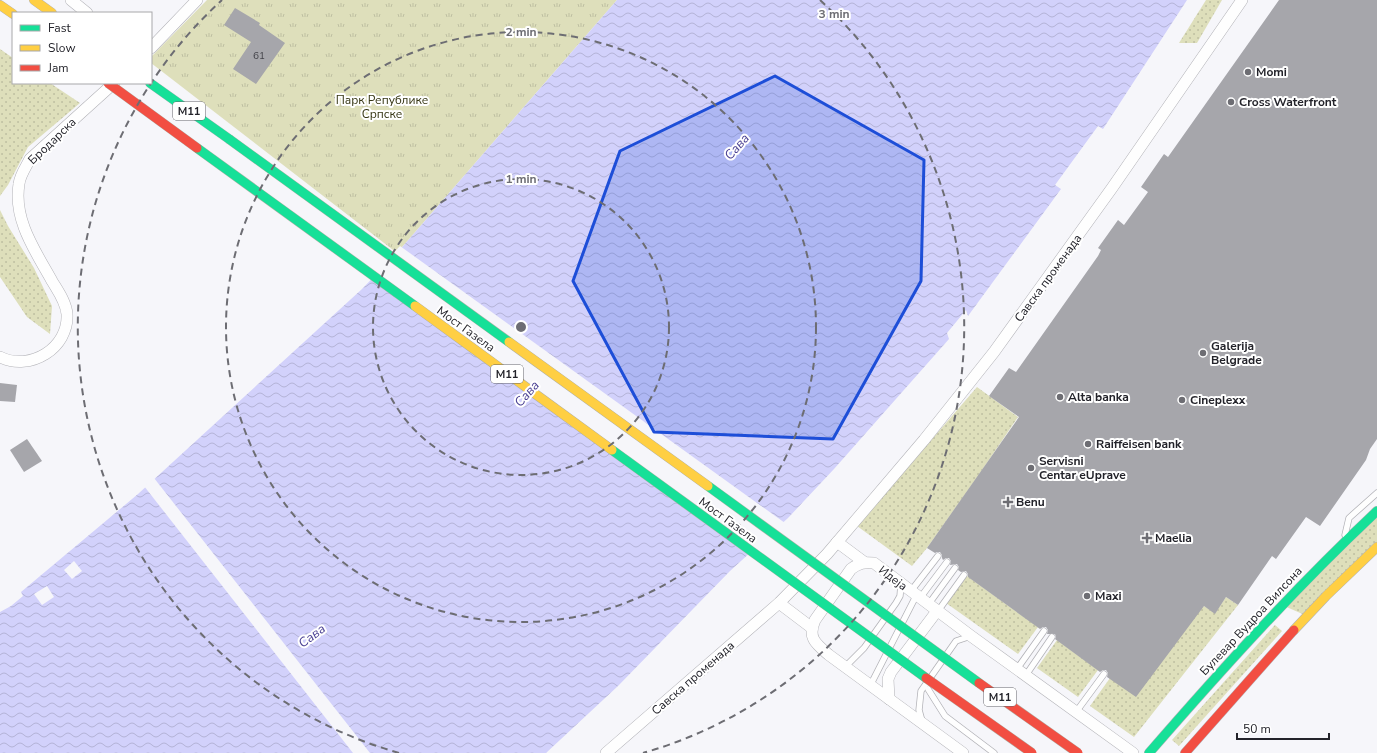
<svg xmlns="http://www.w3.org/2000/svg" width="1377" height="753" viewBox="0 0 1377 753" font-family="'Nunito Sans',sans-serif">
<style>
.grass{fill:url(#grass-dots)}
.park{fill:url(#park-tufts)}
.water{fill:url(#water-waves)}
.pier{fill:#f6f6fa}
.building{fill:#a6a6ab}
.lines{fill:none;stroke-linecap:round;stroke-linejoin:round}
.lane-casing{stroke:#b2b2b7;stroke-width:7}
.street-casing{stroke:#b2b2b7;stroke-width:12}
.fast-casing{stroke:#b2b2b7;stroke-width:10}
.slow-casing{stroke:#b2b2b7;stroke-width:10}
.jam-casing{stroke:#b2b2b7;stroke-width:10}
.lane{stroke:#fefefe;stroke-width:5.5}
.street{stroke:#fefefe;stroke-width:11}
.fast{stroke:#16e098;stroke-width:9}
.slow{stroke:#ffcf43;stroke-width:9}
.jam{stroke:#f24e42;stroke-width:9}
.fast-bridge-casing{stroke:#afafa4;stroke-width:10;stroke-linecap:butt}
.slow-bridge-casing{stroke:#afafa4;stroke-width:10;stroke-linecap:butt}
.jam-bridge-casing{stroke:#afafa4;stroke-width:10;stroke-linecap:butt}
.fast-bridge{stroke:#16e098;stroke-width:9}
.slow-bridge{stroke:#ffcf43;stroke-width:9}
.jam-bridge{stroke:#f24e42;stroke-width:9}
.marked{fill:#1d4ed8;fill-opacity:0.2;stroke:#1d4ed8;stroke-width:3;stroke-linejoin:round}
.ring{fill:none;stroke:#6d6d73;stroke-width:2;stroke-dasharray:7 5}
.poi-dot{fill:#6d6d73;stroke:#fff;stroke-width:1.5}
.labels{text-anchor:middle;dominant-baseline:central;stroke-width:4;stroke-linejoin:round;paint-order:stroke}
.number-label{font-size:10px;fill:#44444a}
.shield{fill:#fff;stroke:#65656a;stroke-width:1}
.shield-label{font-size:11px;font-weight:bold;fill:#23232a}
.poi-label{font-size:12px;font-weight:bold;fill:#23232a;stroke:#fff;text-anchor:start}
.park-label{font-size:12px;fill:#353512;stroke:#fff}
.street-label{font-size:12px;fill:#23232a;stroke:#fff}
.water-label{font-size:13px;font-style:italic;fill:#4a4093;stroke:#fff}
.centre{fill:#6d6d73;stroke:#fff;stroke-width:2}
.ring-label{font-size:12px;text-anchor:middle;font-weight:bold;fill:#6d6d73;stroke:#fff;stroke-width:4;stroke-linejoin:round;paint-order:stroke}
</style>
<defs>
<pattern id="grass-dots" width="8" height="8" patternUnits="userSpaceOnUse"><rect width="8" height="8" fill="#dedfbb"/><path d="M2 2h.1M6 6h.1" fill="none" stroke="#bebfa1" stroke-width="1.8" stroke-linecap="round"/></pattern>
<pattern id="park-tufts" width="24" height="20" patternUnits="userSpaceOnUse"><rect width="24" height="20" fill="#dedfbb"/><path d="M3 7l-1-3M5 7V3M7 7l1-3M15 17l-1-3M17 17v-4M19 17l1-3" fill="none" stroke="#bebfa1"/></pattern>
<pattern id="water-waves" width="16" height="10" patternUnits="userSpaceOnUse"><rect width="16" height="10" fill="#d2d1fb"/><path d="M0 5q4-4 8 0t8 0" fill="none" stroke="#b4b3d7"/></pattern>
</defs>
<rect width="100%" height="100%" fill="#f6f6fa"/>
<g class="grass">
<polygon points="1206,0 1222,0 1197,43 1179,43"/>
<polygon points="0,49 13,58 13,83 50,83 80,103 28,147 8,185 0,196"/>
<polygon points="0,210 8,226 34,268 52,306 50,334 27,317 0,277"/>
<polygon points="977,387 1018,417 978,476 927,548 912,566 857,526"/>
<polygon points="1377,511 1377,547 1307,616 1282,605"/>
<polygon points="967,576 1038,627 1018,654 946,603"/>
<polygon points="1226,597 1238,605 1134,737 1090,706 1110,678 1204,606 1215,613"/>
<polygon points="1275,625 1282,631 1179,746 1172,740"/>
<polygon points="1057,640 1098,670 1078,697 1037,668"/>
</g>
<polygon class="park" points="207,0 617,0 397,253 151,63 151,57"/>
<polygon class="water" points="617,0 1187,0 1103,129 1098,126 1055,185 1061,189 968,316 966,310 947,333 949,339 834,469 788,518 730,571 618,686 546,753 0,753 0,612 11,606 23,596 21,592 138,494 362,289 397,253"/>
<g class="pier">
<polygon points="400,246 785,523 750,555 372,276"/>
<polygon points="154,478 370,753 353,753 144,486"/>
<polygon points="74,561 82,571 72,579 64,570"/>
<polygon points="47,586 54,597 42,605 34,594"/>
</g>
<g class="building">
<polygon points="1279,0 1377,0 1377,439 1370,449 1366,460 1320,526 1306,517 1276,559 1272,556 1238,605 1226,597 1215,614 1204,606 1136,697 1107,677 1108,673 1106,670 1103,670 1100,672 1055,639 1056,637 1055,634 1047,634 1048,630 1046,627 1043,627 1040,629 968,577 968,574 966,571 961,572 958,570 959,567 957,564 950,565 951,561 949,558 946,558 943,560 942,558 942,555 940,552 937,552 935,553 927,548 1019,417 989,396 1009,368 1016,372 1098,256 1101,250 1098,248 1118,220 1124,225 1148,192 1141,187 1164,154 1168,157"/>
<polygon points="235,8 260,23 259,25 285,43 256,84 233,69 251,42 224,25"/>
<polygon points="0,383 17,385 15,402 0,401"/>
<polygon points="27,439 42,461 24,472 10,450"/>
</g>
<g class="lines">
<g class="lane-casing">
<g id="lane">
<polyline points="1345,535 1349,518 1377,493"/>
<polyline points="911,591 938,556"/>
<polyline points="920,598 947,562"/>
<polyline points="928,605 955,568"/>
<polyline points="938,611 964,575"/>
<polyline points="845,667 864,648 896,603 900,596 901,584"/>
<polyline points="1017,669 1044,631"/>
<polyline points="1026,675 1052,637"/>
<polyline points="870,686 916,596"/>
<polyline points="928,689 945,716 994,753"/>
<polyline points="1076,712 1104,674"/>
<polyline points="922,721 919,710 921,691 956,641 971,636"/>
</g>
</g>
<g class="street-casing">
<g id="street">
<polyline points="71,0 87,13"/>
<polyline points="151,48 197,0"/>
<path d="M 0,357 C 30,372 69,348 67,314 C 66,302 58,291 52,281 C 36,252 13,220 19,184 C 20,175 26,167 30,159 L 114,83"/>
<polyline points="837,542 864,562"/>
<polyline points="779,603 812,628"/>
<polyline points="889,699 888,679 891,672 937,611"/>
<polyline points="606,753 779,603 827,554 924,440 994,352 1112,188 1242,0"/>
<path d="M 963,753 L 829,655 C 816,644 807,638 815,620 L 851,569 C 859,563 864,562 874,563 L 971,636 L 1133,753"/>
</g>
</g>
<g class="fast-casing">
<g id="fast">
<polyline points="150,83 229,139"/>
<path d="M 1149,753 C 1222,669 1296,587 1377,511"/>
</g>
</g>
<g class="slow-casing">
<g id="slow">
<polyline points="34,0 52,13"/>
<polyline points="0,5 13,14"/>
<polyline points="1294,630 1326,596 1377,547"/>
</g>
</g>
<g class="jam-casing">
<polyline id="jam" points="1185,753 1294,630"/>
</g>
<use href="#lane" class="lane"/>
<use href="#street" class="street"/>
<use href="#fast" class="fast"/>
<use href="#slow" class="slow"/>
<use href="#jam" class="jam"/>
<g class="fast-bridge-casing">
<g id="fast-bridge">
<polyline points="229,139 509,342"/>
<polyline points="197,148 415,306"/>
<polyline points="612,450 926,678"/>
<polyline points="708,486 979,683"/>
</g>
</g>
<g class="slow-bridge-casing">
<g id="slow-bridge">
<polyline points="415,306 612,450"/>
<polyline points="509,342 708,486"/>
</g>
</g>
<g class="jam-bridge-casing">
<g id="jam-bridge">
<polyline points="108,83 197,148"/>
<polyline points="926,678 1032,753"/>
<polyline points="979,683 1078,753"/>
</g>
</g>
<use href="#fast-bridge" class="fast-bridge"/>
<use href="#slow-bridge" class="slow-bridge"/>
<use href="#jam-bridge" class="jam-bridge"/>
</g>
<path class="marked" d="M 775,76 L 924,160 L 921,281 L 833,439 L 654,432 L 573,281 L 620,151 Z"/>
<g class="ring">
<circle cx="521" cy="327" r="148"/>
<circle cx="521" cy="327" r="295"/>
<path d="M399 753A443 443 0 0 1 222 0M820 0A443 443 0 0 1 643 753"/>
</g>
<g class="poi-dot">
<circle cx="1248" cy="72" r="4"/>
<circle cx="1231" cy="102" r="4"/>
<circle cx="1203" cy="353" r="4"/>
<circle cx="1060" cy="397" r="4"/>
<circle cx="1182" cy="400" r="4"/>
<circle cx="1088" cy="444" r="4"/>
<circle cx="1031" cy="468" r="4"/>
<path d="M1006 496h4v4h4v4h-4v4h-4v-4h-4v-4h4z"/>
<path d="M1145 532h4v4h4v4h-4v4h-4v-4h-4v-4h4z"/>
<circle cx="1087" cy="596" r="4"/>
</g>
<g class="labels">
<g class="number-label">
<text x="259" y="56">61</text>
</g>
<g class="shield">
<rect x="173" y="102" width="32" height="18" rx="3"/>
<rect x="491" y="365" width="32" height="18" rx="3"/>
<rect x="984" y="688" width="32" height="18" rx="3"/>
</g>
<g class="shield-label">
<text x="189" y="111">M11</text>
<text x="507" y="374">M11</text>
<text x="1000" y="697">M11</text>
</g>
<g class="poi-label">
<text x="1256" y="72">Momi</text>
<text x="1239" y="102">Cross Waterfront</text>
<text x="1211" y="346">Galerija<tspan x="1211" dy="14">Belgrade</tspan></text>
<text x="1068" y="397">Alta banka</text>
<text x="1190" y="400">Cineplexx</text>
<text x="1096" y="444">Raiffeisen bank</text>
<text x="1039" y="461">Servisni<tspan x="1039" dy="14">Centar eUprave</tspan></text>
<text x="1016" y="502">Benu</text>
<text x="1155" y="538">Maelia</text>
<text x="1095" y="596">Maxi</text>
</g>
<g class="park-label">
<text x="382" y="100">Парк Републике<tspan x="382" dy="14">Српске</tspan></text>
</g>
<g class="street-label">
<text transform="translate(52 141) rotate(-44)">Бродарска</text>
<text transform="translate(1048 278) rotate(-54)">Савска променада</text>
<text transform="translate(466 329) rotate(36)">Мост Газела</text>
<text transform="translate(728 520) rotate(36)">Мост Газела</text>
<text transform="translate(893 578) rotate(37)">Идеја</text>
<text transform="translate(1251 621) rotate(-47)">Булевар Вудроа Вилсона</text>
<text transform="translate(693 678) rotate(-41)">Савска променада</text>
</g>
<g class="water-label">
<text transform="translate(737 147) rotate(-49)">Сава</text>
<text transform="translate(527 394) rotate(-49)">Сава</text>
<text transform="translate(312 636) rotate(-37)">Сава</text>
</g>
</g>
<circle cx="521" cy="327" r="6" class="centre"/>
<g class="ring-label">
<text x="834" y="18">3 min</text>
<text x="521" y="36">2 min</text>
<text x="521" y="183">1 min</text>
</g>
<rect x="12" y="12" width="140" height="72" fill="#ffffff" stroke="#a7a7aa"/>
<rect x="20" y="25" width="20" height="6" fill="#16e098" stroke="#a7a7aa"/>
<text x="48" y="32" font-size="12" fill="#23232a">Fast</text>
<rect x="20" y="45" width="20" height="6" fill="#ffcf43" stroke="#a7a7aa"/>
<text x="48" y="52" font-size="12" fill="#23232a">Slow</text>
<rect x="20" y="65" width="20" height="6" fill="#f24e42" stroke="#a7a7aa"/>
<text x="48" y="72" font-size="12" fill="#23232a">Jam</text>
<path d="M1237 733v6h92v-6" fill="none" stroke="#23232a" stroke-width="2"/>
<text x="1243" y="733" font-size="12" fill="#23232a" stroke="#ffffff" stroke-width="3" paint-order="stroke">50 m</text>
</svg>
